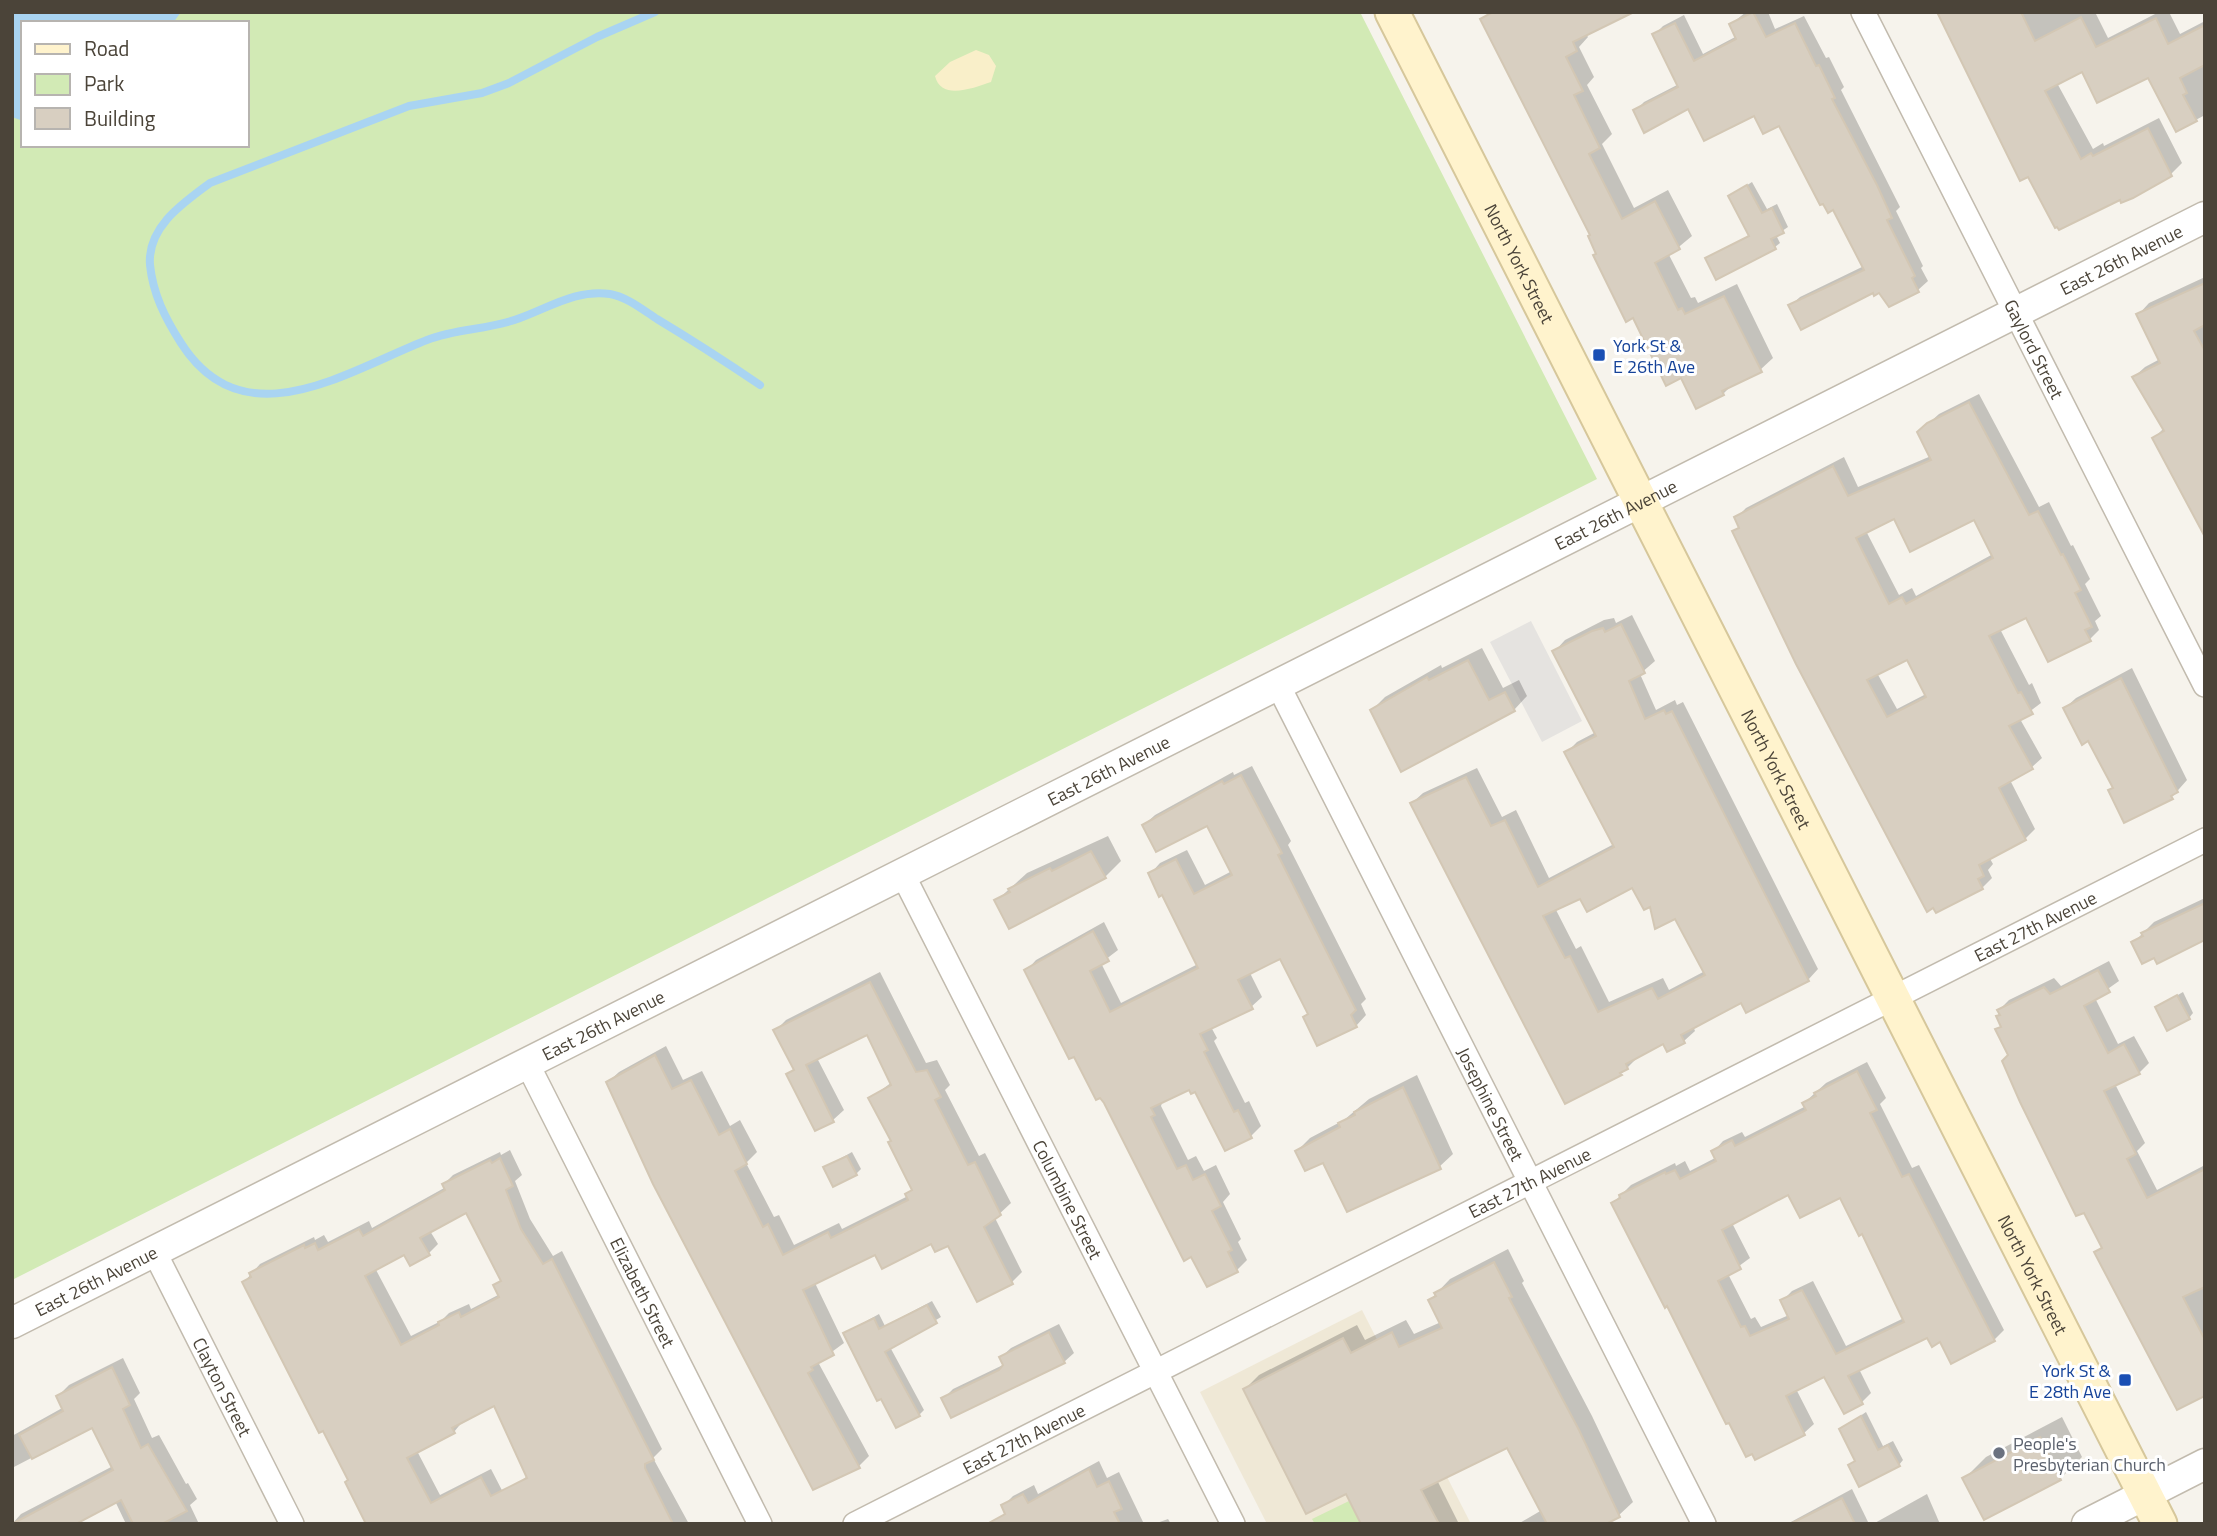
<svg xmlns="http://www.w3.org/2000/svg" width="2217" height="1536" viewBox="0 0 2217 1536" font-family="'Titillium Web',sans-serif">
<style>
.education{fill:#efe8d6}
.green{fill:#d2eab5;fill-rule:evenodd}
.sand{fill:#f9efc9}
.parking{fill:#e5e3e0}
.water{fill:#a9d4f2}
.shadow{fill:#0003;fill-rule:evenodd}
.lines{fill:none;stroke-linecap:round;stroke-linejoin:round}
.stream{stroke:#a9d4f2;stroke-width:8}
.building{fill:#d8cfc1;stroke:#d3c7b4;stroke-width:2;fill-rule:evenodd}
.minor-casing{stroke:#c2bbae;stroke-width:26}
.tertiary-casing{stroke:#c2bbae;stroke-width:33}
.secondary-casing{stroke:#d6c79b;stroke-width:37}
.minor{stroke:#fff;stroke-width:23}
.tertiary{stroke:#fff;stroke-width:30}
.secondary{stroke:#fff3cd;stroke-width:33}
.transit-dot{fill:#1a4fb4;stroke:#fff;stroke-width:2.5}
.worship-dot{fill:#6b7280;stroke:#fff;stroke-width:2.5}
.labels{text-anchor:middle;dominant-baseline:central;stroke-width:6;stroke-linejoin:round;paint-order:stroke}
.street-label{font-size:18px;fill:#4b4439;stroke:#fff}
.transit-label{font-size:18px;fill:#164399;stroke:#fff;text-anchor:start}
.worship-label{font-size:18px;fill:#5b616d;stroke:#fff;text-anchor:start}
</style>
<rect width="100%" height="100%" fill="#f6f3ec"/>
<polygon class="education" points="1362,1310 1471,1524 1267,1524 1200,1392"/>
<g class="green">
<path d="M 12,12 L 1360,12 L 1597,479 L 12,1280 ZM 23,23 L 247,23 L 247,145 L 23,145 Z"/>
<polygon points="1349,1501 1361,1524 1315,1524 1312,1519"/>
</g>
<path class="sand" d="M 976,50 L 989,55 L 996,66 L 991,82 C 973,88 941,101 935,76 L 950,62 Z"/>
<polygon class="parking" points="1531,621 1582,721 1542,742 1490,642"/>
<polygon class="water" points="12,12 181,12 173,23 23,23 23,121 12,117"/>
<g class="shadow">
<polygon points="1489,12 1620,12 1586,34 1588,37 1579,47 1594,77 1587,85 1612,134 1602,144 1634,208 1668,190 1692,236 1669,255 1691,298 1695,297 1698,303 1737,284 1773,358 1760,370 1733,384 1723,394 1681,376 1634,316 1598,253 1592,235 1482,20"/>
<polygon points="1746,12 1768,12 1775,29 1804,16 1826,58 1829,57 1844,87 1841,90 1900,207 1896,211 1923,266 1921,268 1928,281 1918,290 1889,305 1880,291 1790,306 1800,297 1864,266 1834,207 1779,124 1755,114 1689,107 1635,111 1644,102 1679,84 1654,35 1663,26 1684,15 1703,54 1737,36 1731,24"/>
<polygon points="1939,12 2095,12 2108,38 2159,12 2169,12 2180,34 2205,21 2205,115 2177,130 2149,76 2082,70 2057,83 2093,149 2103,143 2104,146 2159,118 2182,163 2171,174 2060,228"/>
<polygon points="1752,182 1767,209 1777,204 1788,227 1776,235 1780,243 1775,247 1717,277 1707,259 1750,235 1730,196"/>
<polygon points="2205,277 2205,535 2154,438 2164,428 2134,377 2145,367 2160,359 2139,314 2149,303"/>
<path d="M 1979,394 L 2039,507 L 2049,502 L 2071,546 L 2073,545 L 2090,579 L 2085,584 L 2101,616 L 2095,621 L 2099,630 L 2090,639 L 2027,615 L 2000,629 L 2029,685 L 2032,683 L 2041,703 L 2020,719 L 2042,758 L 2032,767 L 2010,780 L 2035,829 L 2025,839 L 1989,857 L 1993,864 L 1988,870 L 1992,878 L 1982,888 L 1734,532 L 1740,525 L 1736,518 L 1746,508 L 1844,457 L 1858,487 L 1931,456 L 1919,432 L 1939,414 ZM 1895,517 L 1974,517 L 1993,554 L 1916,596 L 1912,588 L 1899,595 L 1866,531 ZM 1908,658 L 1926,694 L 1897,709 L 1877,673 Z"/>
<path d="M 1632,615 L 1655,661 L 1640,674 L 1656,710 L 1675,700 L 1677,705 L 1683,702 L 1818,969 L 1808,980 L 1742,1000 L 1693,1026 L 1695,1031 L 1684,1041 L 1668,1050 L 1663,1041 L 1638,1057 L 1621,1074 L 1412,803 L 1423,793 L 1477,768 L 1502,817 L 1516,810 L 1549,878 L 1614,844 L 1566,753 L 1577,742 L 1596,732 L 1555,651 L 1565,640 L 1604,620 L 1614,618 L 1616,623 ZM 1633,885 L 1652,904 L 1675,917 L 1705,971 L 1669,990 L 1663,978 L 1609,1002 L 1581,946 L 1576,949 L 1556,910 L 1581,896 Z"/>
<polygon points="1482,648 1503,688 1519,680 1527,696 1514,710 1372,710 1385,697 1441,665 1442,668"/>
<polygon points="2132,668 2187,780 2172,797 2110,791 2114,786 2089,739 2065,708 2076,698"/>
<polygon points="1252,766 1291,841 1288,845 1366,999 1361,1004 1366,1015 1356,1026 1309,1013 1281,957 1250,973 1262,997 1251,1007 1211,1027 1217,1038 1214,1041 1245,1103 1249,1101 1261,1126 1251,1136 1190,1088 1163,1100 1161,1106 1188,1160 1196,1156 1204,1171 1216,1165 1230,1194 1223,1202 1241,1239 1238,1242 1247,1260 1237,1270 1106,1102 1026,971 1036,960 1104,922 1118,950 1101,963 1121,1003 1198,964 1163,893 1150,874 1160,863 1187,850 1205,885 1232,871 1208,824 1144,825 1155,815 1233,772 1234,775"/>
<polygon points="1108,836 1121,861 1105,877 996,901 1027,873"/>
<polygon points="2205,898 2205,938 2154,956 2133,943 2154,922"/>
<polygon points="2109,961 2119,981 2095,998 2118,1044 2134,1036 2149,1063 2139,1073 2115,1084 2145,1143 2137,1151 2157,1190 2205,1165 2205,1394 2096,1252 2103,1246 1997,1030 2002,1025 1998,1017 1999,1010 2009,1000 2054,978 2061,986"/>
<polygon points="880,972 926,1063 937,1060 950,1085 945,1090 979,1156 985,1153 1011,1203 995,1218 1022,1272 1012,1282 949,1243 931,1241 875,1252 815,1283 844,1343 818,1362 869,1456 859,1466 608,1082 619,1072 666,1046 683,1080 702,1071 730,1126 740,1120 757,1152 746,1163 774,1217 779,1215 794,1245 839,1223 842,1229 908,1196 913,1188 893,1140 871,1098 892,1082 868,1032 817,1058 844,1110 833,1120 816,1129 788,1074 795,1068 775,1031 786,1020"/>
<polygon points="2183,992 2193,1013 2189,1018 2157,1007"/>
<path d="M 1867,1062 L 1886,1098 L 1880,1104 L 1912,1168 L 1919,1165 L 2004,1330 L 1994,1340 L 1941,1340 L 1928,1336 L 1859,1369 L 1871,1393 L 1861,1403 L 1825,1375 L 1796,1389 L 1814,1424 L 1804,1433 L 1668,1304 L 1613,1203 L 1631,1185 L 1675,1163 L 1676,1166 L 1685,1161 L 1690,1171 L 1717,1157 L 1714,1151 L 1723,1141 L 1742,1132 L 1745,1137 L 1806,1106 L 1804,1103 L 1826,1083 ZM 1789,1193 L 1841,1195 L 1863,1232 L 1904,1318 L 1846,1346 L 1813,1281 L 1792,1291 L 1782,1301 L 1789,1315 L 1761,1327 L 1755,1317 L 1751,1319 L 1728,1274 L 1750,1258 L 1732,1223 Z"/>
<polygon points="1417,1075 1453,1154 1439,1167 1323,1160 1297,1151 1310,1138 1344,1120 1369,1099"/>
<path d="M 510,1150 L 522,1175 L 515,1181 L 530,1219 L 553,1256 L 562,1251 L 662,1449 L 653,1458 L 689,1524 L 622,1524 L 519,1484 L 528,1475 L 495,1404 L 463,1421 L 454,1432 L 417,1451 L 440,1495 L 491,1469 L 508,1502 L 473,1524 L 350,1479 L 244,1282 L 260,1264 L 314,1237 L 315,1240 L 324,1235 L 328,1242 L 369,1221 L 372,1228 L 446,1187 L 444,1184 L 453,1175 L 500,1152 L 501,1155 ZM 467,1211 L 502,1279 L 495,1285 L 500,1294 L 471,1309 L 469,1304 L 449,1313 L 441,1321 L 411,1336 L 375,1268 L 405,1253 L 429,1253 L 438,1244 L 430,1231 Z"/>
<polygon points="852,1152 861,1169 856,1174 825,1167"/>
<polygon points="1508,1249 1524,1281 1522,1283 1592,1416 1633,1502 1618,1516 1602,1524 1518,1524 1542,1510 1508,1445 1437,1480 1459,1524 1363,1524 1346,1492 1245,1389 1259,1375 1357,1325 1365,1340 1406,1320 1414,1334 1441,1322 1430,1300 1450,1279"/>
<polygon points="932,1301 941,1317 890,1347 924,1410 919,1415 845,1333 879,1314 885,1326"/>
<polygon points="1059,1324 1074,1353 1064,1362 952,1416 944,1398 953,1389 1005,1364 1001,1357 1011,1348"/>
<polygon points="123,1358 140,1393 134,1399 152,1438 159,1435 186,1484 188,1483 197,1499 190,1505 199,1524 126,1524 115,1501 72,1524 12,1524 21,1514 113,1466 93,1426 12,1468 12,1436 64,1407 58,1396 69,1385"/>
<polygon points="1866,1412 1883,1446 1893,1441 1903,1460 1899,1465 1850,1465 1856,1460 1841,1429"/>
<polygon points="2062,1417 2082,1457 2060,1479 1984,1517 1965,1478 1986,1457"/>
<polygon points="1099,1461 1107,1478 1119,1472 1144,1524 1060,1524 1003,1506 1013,1496 1034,1485 1038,1494"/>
<polygon points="1852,1489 1869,1524 1788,1524 1789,1523"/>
<polygon points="1927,1494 1940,1524 1873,1524"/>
<polygon points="1168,1519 1171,1524 1154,1524"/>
</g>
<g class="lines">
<path class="stream" d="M 655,12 L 597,37 L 509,83 L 482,93 L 409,106 L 210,183 C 183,203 147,227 150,265 C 153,294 165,318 181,343 C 244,442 347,371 427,340 C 457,328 489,330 520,318 C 550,307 577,289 610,294 C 627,297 643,310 657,319 C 692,340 726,362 760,385"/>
</g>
<g class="building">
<polygon points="1493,12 1634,12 1573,42 1577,51 1566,57 1583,91 1574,95 1600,148 1589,154 1622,219 1655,201 1680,249 1655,263 1678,310 1682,308 1685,314 1724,296 1762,372 1722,391 1724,395 1696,409 1681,378 1666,386 1633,318 1626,322 1593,255 1596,254 1588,236 1590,235 1480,19"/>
<polygon points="1753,12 1766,37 1795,23 1816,66 1819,65 1835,98 1832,99 1877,185 1892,218 1887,220 1915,276 1912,278 1919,292 1889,307 1879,293 1874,296 1873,293 1801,330 1788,305 1864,270 1833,210 1828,213 1823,204 1820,205 1779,126 1763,134 1754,116 1704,141 1688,109 1644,133 1633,110 1678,87 1652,34 1675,23 1694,61 1736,39 1729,24"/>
<polygon points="1937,12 2021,12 2035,41 2081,17 2096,47 2156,18 2168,44 2205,25 2205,65 2180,78 2187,93 2183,95 2197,121 2176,132 2148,78 2097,103 2082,72 2045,91 2081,159 2091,153 2093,156 2148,128 2172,176 2133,198 2121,203 2120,200 2059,230 2057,227 2055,228 2028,177 2020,181"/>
<polygon points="1747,185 1762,213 1772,208 1784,233 1771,239 1776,249 1716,280 1705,258 1749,236 1728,196"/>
<polygon points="2205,283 2205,325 2194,331 2205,351 2205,537 2152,438 2164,431 2132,377 2160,363 2136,314"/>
<path d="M 1969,402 L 2029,515 L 2038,511 L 2061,555 L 2063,554 L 2081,590 L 2075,593 L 2092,627 L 2085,630 L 2091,641 L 2048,662 L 2026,618 L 1989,636 L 2018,693 L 2021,692 L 2033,714 L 2009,726 L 2033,769 L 1999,788 L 2026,840 L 1979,865 L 1984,876 L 1978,879 L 1983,889 L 1936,913 L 1933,908 L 1927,912 L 1796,664 L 1732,531 L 1739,528 L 1734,517 L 1833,466 L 1848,496 L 1931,460 L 1917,432 L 1927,423 ZM 1894,519 L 1910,552 L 1974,520 L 1993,558 L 1906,604 L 1902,597 L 1889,604 L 1856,538 ZM 1907,660 L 1926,697 L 1887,717 L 1867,680 Z"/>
<path d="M 1621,624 L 1645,673 L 1629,681 L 1645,719 L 1664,710 L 1666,714 L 1672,711 L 1809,981 L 1746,1013 L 1741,1003 L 1681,1035 L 1685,1043 L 1667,1052 L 1663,1044 L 1626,1064 L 1628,1069 L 1620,1073 L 1622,1075 L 1565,1104 L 1410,803 L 1466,777 L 1491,826 L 1505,820 L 1538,887 L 1614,847 L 1564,752 L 1596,736 L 1552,651 L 1592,631 L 1603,628 L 1605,632 ZM 1632,888 L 1644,910 L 1650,907 L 1655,929 L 1675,919 L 1705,975 L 1658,999 L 1652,988 L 1598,1012 L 1570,956 L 1565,958 L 1543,916 L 1580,899 L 1587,912 Z"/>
<polygon points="1468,660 1489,700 1505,692 1515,711 1401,772 1370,710 1427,677 1429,680"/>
<polygon points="2121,678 2178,792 2171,796 2173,799 2124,823 2108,790 2113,788 2088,741 2082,745 2063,708"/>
<polygon points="1241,775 1282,853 1278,855 1356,1010 1351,1015 1357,1027 1317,1046 1303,1017 1308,1014 1280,959 1238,980 1253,1009 1200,1034 1208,1050 1204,1052 1234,1112 1238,1110 1252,1138 1225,1151 1195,1092 1191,1094 1189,1090 1151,1108 1155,1115 1151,1117 1177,1169 1186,1165 1193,1180 1205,1174 1221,1206 1212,1211 1232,1250 1228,1252 1238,1272 1207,1287 1191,1257 1184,1261 1104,1103 1100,1098 1096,1100 1074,1057 1069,1059 1024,970 1093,931 1109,961 1090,971 1110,1012 1198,968 1162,895 1159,897 1148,873 1176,859 1194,894 1232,875 1207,826 1156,852 1142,825 1222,781 1224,784"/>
<polygon points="1091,851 1106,878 1009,929 994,900 1010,892 1008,889 1050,868 1052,871"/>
<polygon points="2205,903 2205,940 2157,964 2154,958 2142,964 2131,942 2143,936 2141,933"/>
<polygon points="2098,970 2110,992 2084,1006 2108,1053 2124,1044 2140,1074 2104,1091 2136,1154 2127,1159 2147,1198 2205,1169 2205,1287 2183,1297 2205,1340 2205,1396 2177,1410 2094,1252 2102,1248 2084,1213 2076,1216 2020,1102 2002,1061 2008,1055 1995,1029 2001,1027 1996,1016 2000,1015 1997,1010 2044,987 2050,994"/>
<polygon points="870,982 916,1072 927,1070 941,1097 935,1100 968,1165 975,1162 1001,1215 984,1227 1013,1284 977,1302 948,1246 935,1252 931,1244 882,1269 875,1255 803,1290 834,1355 811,1367 813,1370 808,1373 860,1468 813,1490 653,1184 606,1082 655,1055 672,1089 691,1080 719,1135 730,1129 747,1164 735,1171 763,1227 768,1224 783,1255 828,1232 831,1238 908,1200 905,1194 912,1190 888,1142 891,1141 868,1098 891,1085 867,1035 806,1065 834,1122 815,1131 786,1074 794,1070 773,1030"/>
<polygon points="2177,995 2190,1019 2167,1031 2155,1007"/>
<path d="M 1857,1071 L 1877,1110 L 1870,1113 L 1902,1177 L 1909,1174 L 1995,1341 L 1951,1364 L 1940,1342 L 1932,1347 L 1927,1338 L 1848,1376 L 1863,1404 L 1844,1414 L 1824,1377 L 1786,1396 L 1805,1435 L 1755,1460 L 1752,1454 L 1746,1457 L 1729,1423 L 1726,1424 L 1667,1306 L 1665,1308 L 1611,1203 L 1620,1198 L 1619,1195 L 1665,1172 L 1666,1174 L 1675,1170 L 1680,1179 L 1716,1161 L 1711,1151 L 1732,1140 L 1735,1146 L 1806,1110 L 1802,1103 L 1816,1096 L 1814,1093 ZM 1788,1195 L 1800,1218 L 1840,1198 L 1859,1236 L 1862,1234 L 1904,1322 L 1836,1354 L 1802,1290 L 1780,1300 L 1789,1319 L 1750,1336 L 1745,1326 L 1741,1327 L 1718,1281 L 1741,1269 L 1722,1230 Z"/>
<polygon points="1403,1087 1441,1169 1347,1212 1323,1163 1305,1171 1295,1151 1340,1127 1338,1123 1355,1115 1354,1112"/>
<polygon points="847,1156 857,1175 833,1187 823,1167"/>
<path d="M 500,1158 L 513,1186 L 506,1190 L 521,1229 L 543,1264 L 552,1259 L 654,1460 L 645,1464 L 645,1468 L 673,1524 L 366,1524 L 345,1482 L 348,1480 L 323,1431 L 319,1433 L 242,1282 L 251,1277 L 249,1273 L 304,1245 L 305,1248 L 315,1243 L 318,1250 L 359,1229 L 363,1236 L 445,1190 L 442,1184 L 490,1160 L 492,1163 ZM 466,1213 L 501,1281 L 493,1285 L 499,1297 L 461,1317 L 459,1312 L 438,1322 L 439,1325 L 401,1345 L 365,1276 L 404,1255 L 410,1266 L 430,1255 L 420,1238 ZM 494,1406 L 527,1478 L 491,1496 L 481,1477 L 431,1503 L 407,1458 L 455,1433 L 452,1428 Z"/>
<polygon points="1494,1262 1512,1297 1509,1298 1579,1430 1620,1517 1606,1524 1547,1524 1507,1448 1421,1490 1439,1524 1361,1524 1346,1494 1306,1514 1243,1389 1343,1338 1351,1353 1392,1332 1399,1347 1442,1328 1428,1300 1436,1296 1434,1293"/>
<polygon points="927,1305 937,1323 885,1352 920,1416 896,1428 881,1399 877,1401 843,1333 874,1318 879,1329"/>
<polygon points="1049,1332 1065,1363 951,1418 941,1398 999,1370 1003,1365 999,1357"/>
<polygon points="112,1367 130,1405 123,1409 141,1448 148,1444 187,1511 162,1524 133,1524 121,1500 76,1524 12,1524 113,1470 92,1428 32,1459 19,1435 63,1411 56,1396"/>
<polygon points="1861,1416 1878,1450 1888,1445 1900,1466 1859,1487 1848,1465 1855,1461 1839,1429"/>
<polygon points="2040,1437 2061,1480 1984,1520 1962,1478"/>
<polygon points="1089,1469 1097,1487 1109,1481 1122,1509 1114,1512 1120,1524 987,1524 1005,1514 1001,1505 1023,1494 1028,1503"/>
<polygon points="1842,1498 1855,1524 1790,1524"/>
</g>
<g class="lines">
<g class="minor-casing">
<g id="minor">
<path id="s1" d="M 1863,12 L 2205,685"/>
<path id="s2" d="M 1277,683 L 1704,1524"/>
<path id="s3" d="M 902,873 L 1233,1524"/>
<path id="s4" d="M 527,1063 L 760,1524"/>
<path id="s5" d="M 154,1251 L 292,1524"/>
<path id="s6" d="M 855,1524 L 2205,840"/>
</g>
</g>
<g class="tertiary-casing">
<g id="tertiary">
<path id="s7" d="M 12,1323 L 2205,217"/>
<polyline points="2087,1524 2205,1464"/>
</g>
</g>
<g class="secondary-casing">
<g id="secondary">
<path id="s8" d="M 1392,12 L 2160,1524"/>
</g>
</g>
<use href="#minor" class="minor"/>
<use href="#tertiary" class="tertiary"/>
<use href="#secondary" class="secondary"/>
</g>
<g class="transit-dot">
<rect x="1592" y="348" width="14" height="14" rx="3.5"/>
<rect x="2118" y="1373" width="14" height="14" rx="3.5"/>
</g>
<circle class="worship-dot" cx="1999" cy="1453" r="7"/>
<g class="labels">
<g class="street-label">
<text stroke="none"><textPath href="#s7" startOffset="2362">East 26th Avenue</textPath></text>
<text stroke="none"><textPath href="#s8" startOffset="282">North York Street</textPath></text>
<text stroke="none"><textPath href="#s1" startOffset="378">Gaylord Street</textPath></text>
<text stroke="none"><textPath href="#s7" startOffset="1796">East 26th Avenue</textPath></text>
<text stroke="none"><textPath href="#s8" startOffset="849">North York Street</textPath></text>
<text stroke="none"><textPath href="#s7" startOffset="1228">East 26th Avenue</textPath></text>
<text stroke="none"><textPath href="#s6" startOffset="1323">East 27th Avenue</textPath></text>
<text stroke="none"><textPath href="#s7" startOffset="662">East 26th Avenue</textPath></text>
<text stroke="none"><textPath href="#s2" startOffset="472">Josephine Street</textPath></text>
<text stroke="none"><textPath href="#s6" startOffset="756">East 27th Avenue</textPath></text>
<text stroke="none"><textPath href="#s3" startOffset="366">Columbine Street</textPath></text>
<text stroke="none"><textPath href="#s8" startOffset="1416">North York Street</textPath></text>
<text stroke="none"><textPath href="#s7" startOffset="94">East 26th Avenue</textPath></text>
<text stroke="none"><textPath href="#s4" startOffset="257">Elizabeth Street</textPath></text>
<text stroke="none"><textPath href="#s5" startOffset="152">Clayton Street</textPath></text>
<text stroke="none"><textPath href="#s6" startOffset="189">East 27th Avenue</textPath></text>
</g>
<g class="transit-label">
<text x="1613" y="345">York St &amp;<tspan x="1613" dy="21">E 26th Ave</tspan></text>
<text x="2111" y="1370" text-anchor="end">York St &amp;<tspan x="2111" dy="21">E 28th Ave</tspan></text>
</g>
<g class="worship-label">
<text x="2013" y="1443">People's<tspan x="2013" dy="21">Presbyterian Church</tspan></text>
</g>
</g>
<rect width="2217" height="1536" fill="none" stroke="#4b4439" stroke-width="28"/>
<rect x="21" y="21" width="228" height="126" fill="#ffffff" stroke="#b7b4b0" stroke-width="2"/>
<rect x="35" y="44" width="35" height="10" fill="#fff3cd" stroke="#b7b4b0" stroke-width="2"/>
<text x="84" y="56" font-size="21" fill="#4b4439">Road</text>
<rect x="35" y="74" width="35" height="21" fill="#d2eab5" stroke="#b7b4b0" stroke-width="2"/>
<text x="84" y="91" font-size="21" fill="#4b4439">Park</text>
<rect x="35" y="108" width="35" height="21" fill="#d8cfc1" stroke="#b7b4b0" stroke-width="2"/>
<text x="84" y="126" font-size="21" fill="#4b4439">Building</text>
</svg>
